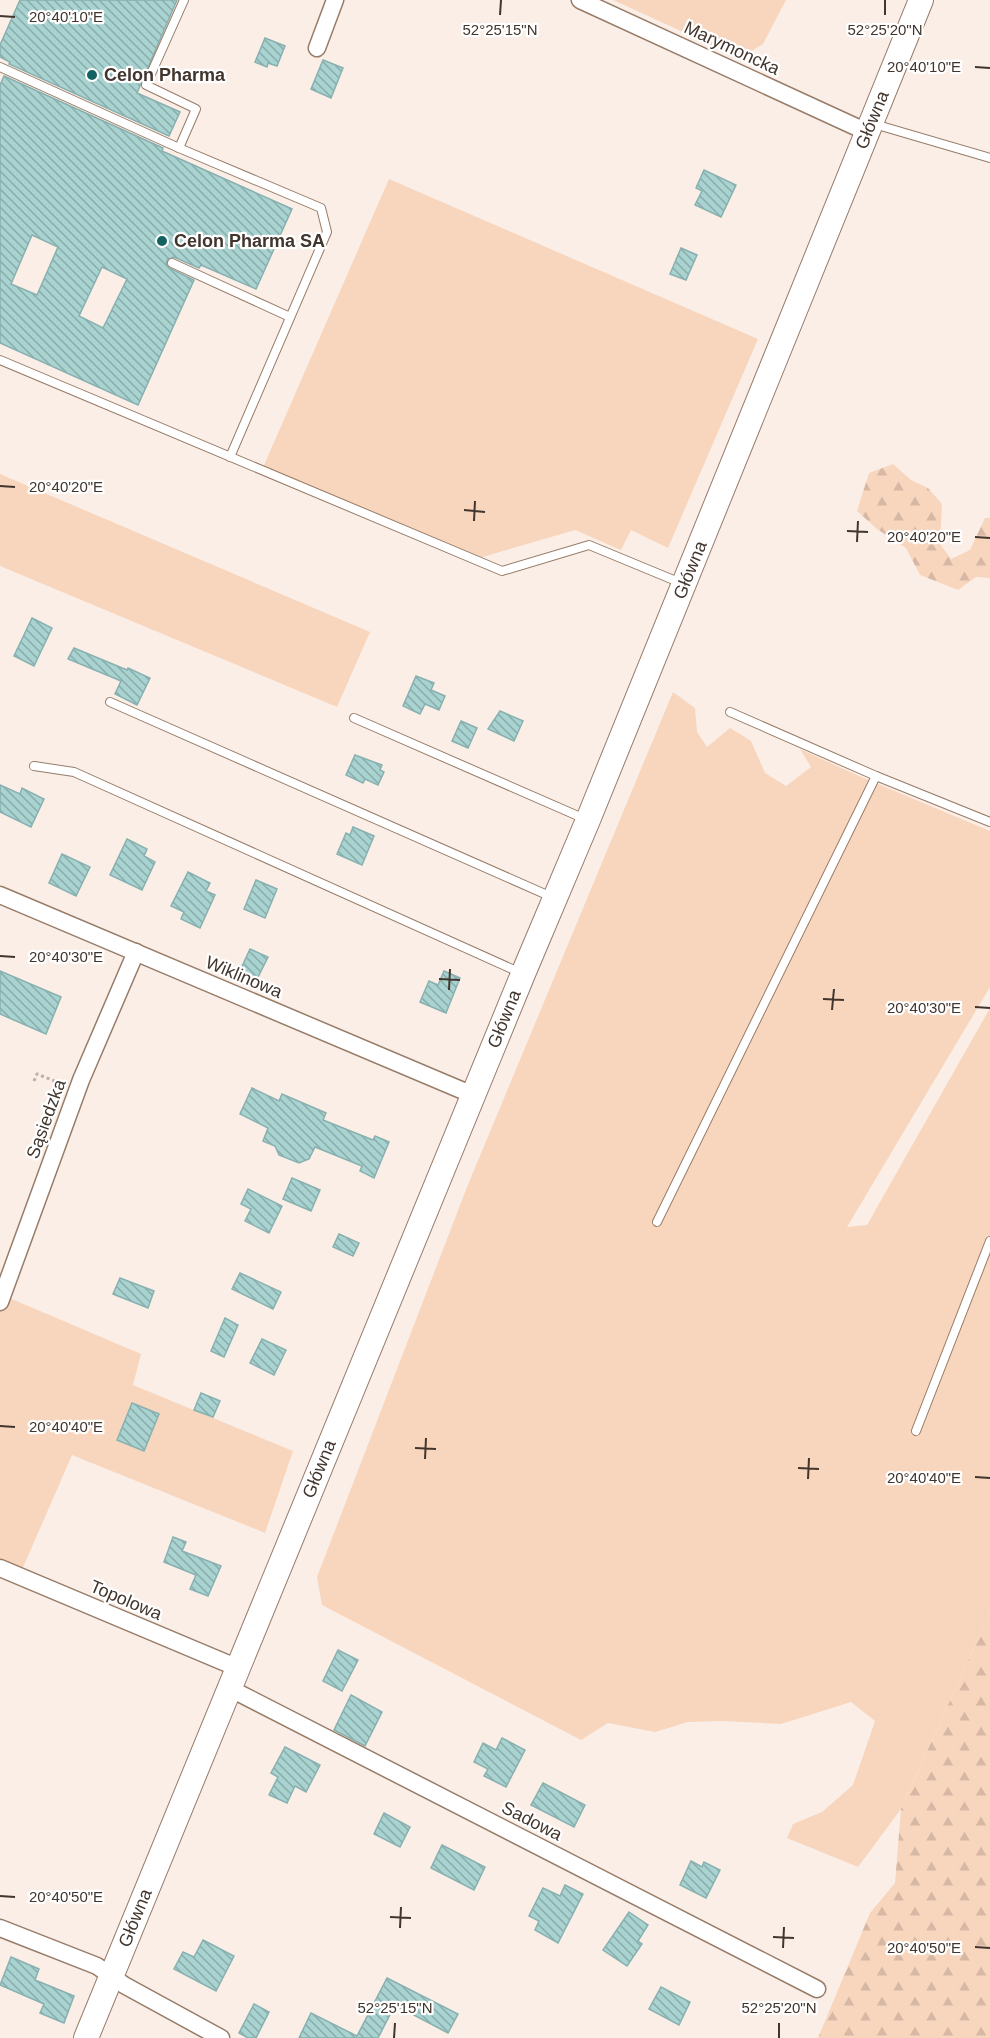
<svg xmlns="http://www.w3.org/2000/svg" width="990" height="2038" viewBox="0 0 990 2038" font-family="Arial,sans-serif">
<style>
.grass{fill:#f8d6be}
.forest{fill:url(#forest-firs)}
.building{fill:url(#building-back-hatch);stroke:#87b1b0;stroke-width:1.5;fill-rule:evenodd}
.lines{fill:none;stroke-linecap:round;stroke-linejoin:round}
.service-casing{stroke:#977c68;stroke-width:10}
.minor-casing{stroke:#977c68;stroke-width:19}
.secondary-casing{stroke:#977c68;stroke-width:26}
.path{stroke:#bcafa7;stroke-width:3;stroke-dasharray:3 3;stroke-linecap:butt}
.service{stroke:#fff;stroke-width:8}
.minor{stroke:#fff;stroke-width:16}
.secondary{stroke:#fff;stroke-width:24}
.ticks{fill:none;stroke:#41352d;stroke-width:2}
.poi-dot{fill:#116261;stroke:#fff;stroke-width:2}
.labels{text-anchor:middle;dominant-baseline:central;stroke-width:4.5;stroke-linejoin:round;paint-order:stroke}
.street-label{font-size:18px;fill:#41352d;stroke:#fff}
.poi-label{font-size:18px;font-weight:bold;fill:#41352d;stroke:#fff;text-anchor:start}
.ticks-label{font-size:15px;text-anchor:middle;fill:#41352d;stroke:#fff;stroke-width:4.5;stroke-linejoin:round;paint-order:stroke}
</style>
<defs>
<pattern id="forest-firs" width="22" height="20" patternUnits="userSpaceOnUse" patternTransform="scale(1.5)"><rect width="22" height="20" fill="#f8d6be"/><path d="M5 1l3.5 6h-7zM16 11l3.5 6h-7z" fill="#d6b8a4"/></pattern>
<pattern id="building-back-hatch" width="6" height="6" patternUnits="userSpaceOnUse" patternTransform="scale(1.5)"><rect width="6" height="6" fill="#a8d3d1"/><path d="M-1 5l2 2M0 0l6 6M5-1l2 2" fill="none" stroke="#8aacaa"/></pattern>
</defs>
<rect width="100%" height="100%" fill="#fbeee6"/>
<g class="grass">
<polygon points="613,0 786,0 763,44 740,58"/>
<polygon points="389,179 758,339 668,548 631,530 621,550 575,530 479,558 261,472"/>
<polygon points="0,474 370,632 337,707 0,566"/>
<polygon points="673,692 695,708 697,732 707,747 730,728 751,741 765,773 786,786 811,767 800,749 859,776 990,831 990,987 847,1227 867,1225 990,1008 990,1612 901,1809 858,1867 787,1838 793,1824 822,1812 853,1785 875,1721 851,1702 781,1724 723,1721 688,1722 655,1732 608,1723 581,1740 322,1605 317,1577 467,1187"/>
<polygon points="0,1294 141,1354 133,1385 293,1451 265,1533 72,1455 21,1572 3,1565 0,1558"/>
</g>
<g class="forest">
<polygon points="893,464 911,480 928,488 942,504 940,544 951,559 970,550 985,518 990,518 990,578 976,577 958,590 920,575 906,548 877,529 857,511 869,473"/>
<polygon points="990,1612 990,2038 818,2038 870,1913 895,1883 901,1809"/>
</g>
<g class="building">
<polygon points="20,0 177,0 137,93 180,112 169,136 9,64 10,62 0,57 0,45"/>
<polygon points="265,38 285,46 277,66 268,63 267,67 255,62"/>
<polygon points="323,60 343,68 331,98 311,89"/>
<path d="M 4,76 L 163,148 L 162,151 L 292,209 L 256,289 L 201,265 L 199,268 L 174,257 L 167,260 L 166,264 L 169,268 L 194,280 L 138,405 L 0,343 L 0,85 ZM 32,235 L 58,247 L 37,295 L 11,284 ZM 102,267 L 127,279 L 103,328 L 79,316 Z"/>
<polygon points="704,170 736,185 721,217 695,205 702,191 696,188"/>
<polygon points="681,248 697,255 686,280 670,274"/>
<polygon points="32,618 52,628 34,666 14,656"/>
<polygon points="74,648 127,670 128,668 150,678 137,705 115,694 121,681 68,659"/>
<polygon points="416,676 434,683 431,690 445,696 439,710 425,704 420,714 403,706"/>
<polygon points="500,711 523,721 514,741 488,729"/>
<polygon points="461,721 477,728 468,748 452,741"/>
<polygon points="355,755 382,765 380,770 384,772 378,785 365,779 363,783 346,775"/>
<polygon points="0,785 20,794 22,788 44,799 31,827 0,812"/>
<polygon points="353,827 374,836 362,865 337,854 346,833 350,835"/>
<polygon points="127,839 147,849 144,856 155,862 142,890 110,875"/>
<polygon points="62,854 90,867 76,896 49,883"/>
<polygon points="188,872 210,883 206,891 215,895 200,928 181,919 184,912 171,906"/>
<polygon points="256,880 277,889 265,918 244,909"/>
<polygon points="250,949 268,957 256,981 239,973"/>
<polygon points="0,971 61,997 46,1034 0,1014"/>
<polygon points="444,971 460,978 446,1013 420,1002 429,981 438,985"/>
<polygon points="252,1088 279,1101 282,1094 326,1113 323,1120 373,1140 375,1136 389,1142 374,1178 360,1171 362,1166 315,1147 309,1159 299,1163 279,1155 275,1146 263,1141 268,1128 240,1114"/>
<polygon points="292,1178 320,1190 311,1211 283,1199"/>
<polygon points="248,1189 282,1206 269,1233 245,1221 251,1209 241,1204"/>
<polygon points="339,1234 359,1243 353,1256 333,1247"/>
<polygon points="240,1273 281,1292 273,1309 232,1289"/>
<polygon points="120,1278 154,1291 148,1308 113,1294"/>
<polygon points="225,1318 238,1325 224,1357 211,1351"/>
<polygon points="262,1339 286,1350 274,1375 250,1363"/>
<polygon points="201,1393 220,1401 213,1417 194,1410"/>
<polygon points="132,1403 159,1414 144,1451 117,1440"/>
<polygon points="173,1537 186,1542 182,1551 221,1566 208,1596 190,1589 196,1575 164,1562"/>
<polygon points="338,1650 358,1660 342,1691 323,1681"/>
<polygon points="351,1695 382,1712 365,1746 334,1730"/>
<polygon points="502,1738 525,1750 506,1787 484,1776 488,1769 474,1762 483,1743 496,1750"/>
<polygon points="285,1747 320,1765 306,1792 295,1786 287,1803 269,1795 278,1777 271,1773"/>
<polygon points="543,1783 585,1805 574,1827 531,1805"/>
<polygon points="384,1813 410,1827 400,1847 374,1834"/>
<polygon points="442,1845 485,1867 474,1890 431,1868"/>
<polygon points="691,1861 702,1867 704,1862 720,1870 706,1898 680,1885"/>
<polygon points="565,1885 583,1894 558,1943 535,1930 539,1921 529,1916 543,1888 560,1896"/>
<polygon points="629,1912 648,1925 638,1941 642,1944 627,1966 603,1950"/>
<polygon points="203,1940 234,1956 216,1991 174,1969 183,1952 194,1957"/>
<polygon points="11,1957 39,1969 35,1980 74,1996 64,2023 40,2013 44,2004 0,1985"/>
<polygon points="387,1978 458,2014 448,2033 395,2005 378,2038 299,2038 311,2013 357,2036"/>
<polygon points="661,1987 690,2002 679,2025 649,2009"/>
<polygon points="254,2004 269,2012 256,2038 248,2038 239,2033"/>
</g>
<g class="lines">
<g class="service-casing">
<g id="service">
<polyline points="0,67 179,148 196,109 146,85 184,0"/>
<polyline points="874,124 990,158"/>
<polyline points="179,148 321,208 327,232 230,457"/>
<polyline points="172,263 290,317"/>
<polyline points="0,360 502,571 589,545 681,583"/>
<polyline points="110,702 554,898"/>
<polyline points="730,712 876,776 990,822"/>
<polyline points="354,718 585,819"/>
<polyline points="34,766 74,772 521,973"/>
<polyline points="657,1222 876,776"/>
<polyline points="916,1431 990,1241"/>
</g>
</g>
<g class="minor-casing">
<g id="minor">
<polyline points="580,0 867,132"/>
<polyline points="317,48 335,0"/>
<polyline points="0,895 473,1095"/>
<polyline points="0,1302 81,1080 136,952"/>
<polyline points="0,1568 238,1668"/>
<polyline points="229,1688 817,1989"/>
<polyline points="0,1928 97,1966 124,1985 221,2038"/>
</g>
</g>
<g class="secondary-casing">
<polyline id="secondary" points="86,2038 523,974 588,820 921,0"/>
</g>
<polyline class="path" points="34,1081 37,1074 62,1084"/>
<use href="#service" class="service"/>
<use href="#minor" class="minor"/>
<use href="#secondary" class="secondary"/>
</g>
<path class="ticks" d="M 500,15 L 501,0M 885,15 L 885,0M 0,16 L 15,17M 975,67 L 990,68M 0,486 L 15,487M 464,510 L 485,512M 474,521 L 475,501M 847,531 L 868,532M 975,537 L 990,538M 857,542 L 858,521M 0,956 L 15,957M 439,979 L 460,980M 449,990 L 450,969M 823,999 L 844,1000M 975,1007 L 990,1008M 832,1010 L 834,989M 0,1426 L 15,1427M 415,1448 L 436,1449M 425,1459 L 426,1438M 798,1468 L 819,1469M 975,1477 L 990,1478M 808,1479 L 809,1458M 0,1896 L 15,1897M 390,1917 L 411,1918M 400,1928 L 401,1907M 773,1937 L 794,1938M 975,1947 L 990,1948M 783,1948 L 784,1927M 394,2038 L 395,2023M 779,2038 L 779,2023"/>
<g class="poi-dot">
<circle cx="92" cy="75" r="6"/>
<circle cx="162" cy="241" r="6"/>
</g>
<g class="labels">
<g class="street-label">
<text transform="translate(732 48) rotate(25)">Marymoncka</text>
<text transform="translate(872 120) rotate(-68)">Główna</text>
<text transform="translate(690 570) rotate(-68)">Główna</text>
<text transform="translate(244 977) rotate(23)">Wiklinowa</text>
<text transform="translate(504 1019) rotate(-68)">Główna</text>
<text transform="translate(46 1119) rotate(-70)">Sąsiedzka</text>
<text transform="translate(319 1469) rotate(-68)">Główna</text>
<text transform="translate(126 1600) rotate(23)">Topolowa</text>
<text transform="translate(532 1821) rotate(27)">Sadowa</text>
<text transform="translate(135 1918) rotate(-68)">Główna</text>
</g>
<g class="poi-label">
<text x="104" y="75">Celon Pharma</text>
<text x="174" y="241">Celon Pharma SA</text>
</g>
</g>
<g class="ticks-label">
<text x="66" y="22">20°40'10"E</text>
<text x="500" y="35">52°25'15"N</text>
<text x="885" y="35">52°25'20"N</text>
<text x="924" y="72">20°40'10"E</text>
<text x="66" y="492">20°40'20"E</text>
<text x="924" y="542">20°40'20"E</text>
<text x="66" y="962">20°40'30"E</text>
<text x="924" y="1013">20°40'30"E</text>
<text x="66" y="1432">20°40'40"E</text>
<text x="924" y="1483">20°40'40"E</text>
<text x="66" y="1902">20°40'50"E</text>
<text x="924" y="1953">20°40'50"E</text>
<text x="395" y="2013">52°25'15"N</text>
<text x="779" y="2013">52°25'20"N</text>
</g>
</svg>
